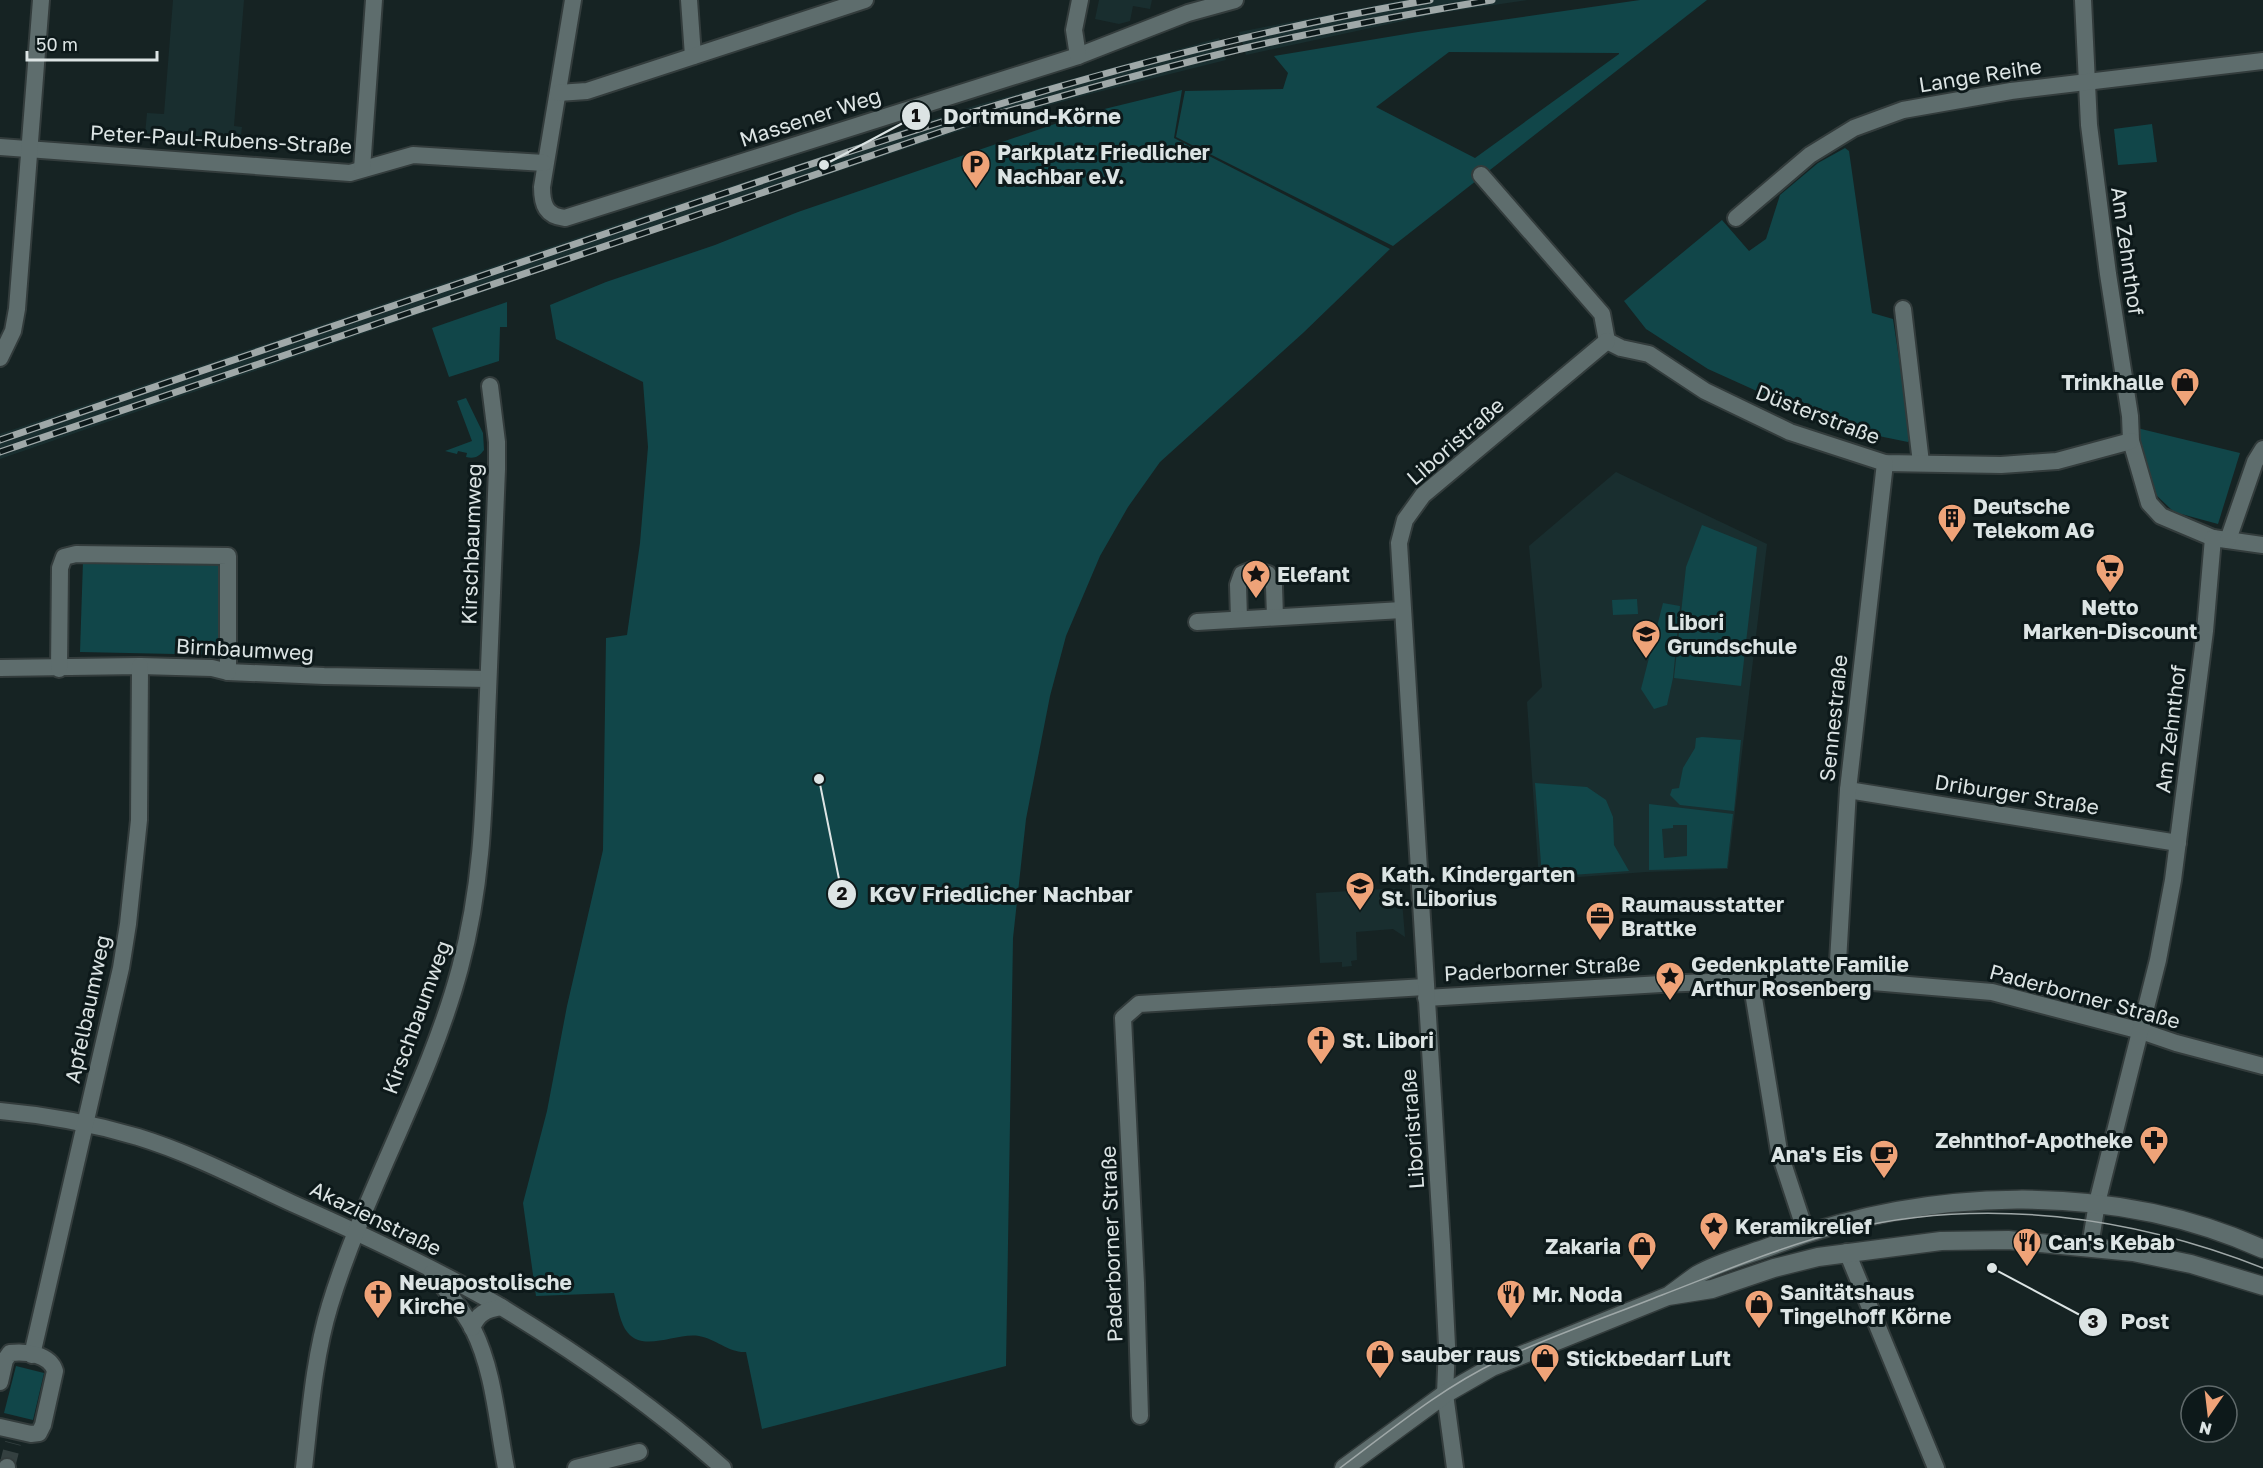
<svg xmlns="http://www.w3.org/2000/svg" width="2263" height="1468" viewBox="0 0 2263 1468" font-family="'Golos Text',sans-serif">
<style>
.built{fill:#192e2f}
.green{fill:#114649;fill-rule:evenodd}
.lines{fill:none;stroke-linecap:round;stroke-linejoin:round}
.street-tunnel{stroke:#344040;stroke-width:16;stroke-dasharray:16 8;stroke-linecap:butt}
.street-casing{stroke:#333c3c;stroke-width:20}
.secondary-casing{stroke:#333c3c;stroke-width:21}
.street{stroke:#5e6d6d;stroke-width:16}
.secondary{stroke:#5e6d6d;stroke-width:18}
.tram{stroke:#9fa8a8;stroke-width:1.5}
.rail-casing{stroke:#9fa8a8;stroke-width:7}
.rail{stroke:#0d191a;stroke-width:4.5;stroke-dasharray:14;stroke-linecap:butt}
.labels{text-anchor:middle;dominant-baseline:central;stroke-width:6;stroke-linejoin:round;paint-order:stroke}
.street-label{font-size:21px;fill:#dce4e4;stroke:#0d191a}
.poi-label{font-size:21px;font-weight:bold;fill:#dce4e4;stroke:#0d191a;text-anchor:start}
.leader{fill:none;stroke:#dce4e4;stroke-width:2}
.callout-dot{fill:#dce4e4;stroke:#0d191a;stroke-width:2}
.mark-label{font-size:18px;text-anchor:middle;font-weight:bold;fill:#111}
.callout-label{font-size:22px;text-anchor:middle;font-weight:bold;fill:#dce4e4;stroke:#0d191a;stroke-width:6;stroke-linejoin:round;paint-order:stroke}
</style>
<rect width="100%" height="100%" fill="#162323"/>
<g class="built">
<polygon points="173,0 244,0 234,126 242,127 240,143 145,134 147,113 164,114"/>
<polygon points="1099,0 1152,0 1150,9 1133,6 1130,21 1119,24 1095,19"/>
<polygon points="1403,0 1528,0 1440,13 1246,55 1239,32"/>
<polygon points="1219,38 1226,60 1090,94 968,128 668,228 0,459 0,434 100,400 659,210 977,105"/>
<polygon points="1616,472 1767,544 1728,869 1646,872 1539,880 1527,702 1542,687 1529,546"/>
<polygon points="1401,888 1405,937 1393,929 1356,932 1357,960 1351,961 1352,966 1342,967 1342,962 1320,963 1316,893"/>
</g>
<g class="green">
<path d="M 1640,0 L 1707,0 L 1393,246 L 1176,137 L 1185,91 L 1283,89 L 1288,73 L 1274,56 L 1418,32 ZM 1449,52 L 1619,53 L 1619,54 L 1475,158 L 1376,107 Z"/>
<path d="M 1182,90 L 1174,138 L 1390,249 L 1303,333 L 1160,462 L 1128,507 L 1100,556 L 1066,636 L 1050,696 L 1026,819 L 1013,938 L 1006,1366 L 762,1429 L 746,1352 C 729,1353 716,1339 699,1336 C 675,1332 641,1355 625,1329 C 619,1318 617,1304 614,1293 L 536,1296 L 523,1203 L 547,1111 L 567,1006 L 603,850 L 606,638 L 627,635 L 640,543 L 648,447 L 643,382 L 556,339 L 550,305 L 606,282 L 715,245 L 798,212 L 1084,114 Z"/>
<polygon points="2152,124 2157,162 2118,165 2114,129"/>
<polygon points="1845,148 1849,151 1872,313 1893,319 1911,438 1908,442 1854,431 1799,410 1708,369 1646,329 1624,301 1722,220 1749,251 1766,239 1780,195 1818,163"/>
<polygon points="507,302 507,327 500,327 499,361 449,377 432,328"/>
<path d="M 466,398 L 483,433 L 484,450 C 479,457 474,459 466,457 L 467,453 L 458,451 L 457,454 L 445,451 L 472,441 L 457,401 Z"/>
<polygon points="2137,428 2240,453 2218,524 2174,512 2155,494"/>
<polygon points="1702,525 1757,547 1741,686 1674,678 1686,567"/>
<polygon points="83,561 224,562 223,655 80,652"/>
<polygon points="1637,599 1638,614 1613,615 1612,600"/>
<polygon points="1663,603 1680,606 1673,678 1667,705 1654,709 1641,689"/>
<polygon points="1702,737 1741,740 1734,811 1680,805 1670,795 1672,789 1679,788 1683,768 1695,748 1696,738"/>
<polygon points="1535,783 1587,787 1606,800 1613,817 1614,845 1629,871 1542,877"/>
<path d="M 1649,804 L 1733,814 L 1727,868 L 1649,870 ZM 1673,825 L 1687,825 L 1687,856 L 1664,858 L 1662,829 L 1673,828 Z"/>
<polygon points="16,1366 44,1373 33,1420 4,1413"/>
</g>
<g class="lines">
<polyline class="street-tunnel" points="7,1467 13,1443"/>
<g class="street-casing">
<g id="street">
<path d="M 573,0 L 542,187 C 542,205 546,216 565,218 L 1078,56 L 1188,13 L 1235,0"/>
<polyline points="689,0 693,56"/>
<polyline points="2083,0 2089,125 2108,274 2130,416 2131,441 2149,503 2161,516 2213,538 2263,545"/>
<polyline points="1078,56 1074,30 1080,0"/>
<polyline points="558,93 587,91 865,0"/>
<polyline points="0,147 350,173 413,155 544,163"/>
<polyline points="362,169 374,0"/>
<polyline points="1481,175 1602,314 1607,341"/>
<polyline points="1736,218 1810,155 1854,128 1903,110 2011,91 2263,61"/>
<polyline points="1903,309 1921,463"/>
<polyline points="1607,341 1621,348 1649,354 1705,391 1790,432 1885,463 2001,465 2057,461 2131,441"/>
<polyline points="0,358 13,331 17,309 41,0"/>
<polyline points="2228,540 2255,462 2263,449"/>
<polyline points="1239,619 1238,585 1242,574 1252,570 1268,574 1274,586 1275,617"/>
<polyline points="1197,622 1402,610"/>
<polyline points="0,668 140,666 212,668 228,672 324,676 488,679"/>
<polyline points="59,669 60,568 64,557 76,554 228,556 228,672"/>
<polyline points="1848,790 2178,843"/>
<polyline points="1837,979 1848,790 1885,463"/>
<polyline points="1751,980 1779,1151 1806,1233"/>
<polyline points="1426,998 1661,984 1757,980 1837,979 1992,992 2141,1031 2176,1043 2263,1066"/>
<path d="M 0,1111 C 46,1115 94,1124 138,1137 C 193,1154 244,1181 296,1205 C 366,1236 437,1269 503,1308 C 580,1355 656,1408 723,1468"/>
<polyline points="2090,1246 2097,1203 2158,960 2173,880 2205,631 2213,538"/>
<polyline points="1847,1252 1936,1468"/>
<path d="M 432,1273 C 447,1291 462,1309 473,1329 C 494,1371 497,1422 506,1468"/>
<path d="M 472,1328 C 478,1313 486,1310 501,1307"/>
<polyline points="32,1355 121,968 128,924 139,820 140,666"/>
<path d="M 0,1382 L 5,1360 L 10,1353 C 25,1351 50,1354 55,1371 L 43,1425 L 39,1433 L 31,1434 L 0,1427"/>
<polyline points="1140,1416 1136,1283 1123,1018 1139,1004 1425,987"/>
<polyline points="7,1468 7,1467"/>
<path d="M 304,1468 C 310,1414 314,1357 330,1305 C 365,1190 429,1084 460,968 C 483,883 484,804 487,717 C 490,634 494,552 497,469 L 497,442 L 490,386"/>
<polyline points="576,1468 639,1452"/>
<polyline points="1455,1468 1445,1394 1447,1346 1442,1245 1399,543 1405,520 1423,495 1607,341"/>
</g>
</g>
<g class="secondary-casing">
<g id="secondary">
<path d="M 1671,1294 C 1680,1288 1688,1281 1697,1275 C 1717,1263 1747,1255 1769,1247 C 1924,1187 2110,1180 2263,1249"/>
<polyline points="1344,1468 1445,1394 1492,1367 1668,1296 1712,1289 1774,1268 1818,1257 1941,1241 2008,1240 2133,1252 2191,1264 2263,1286"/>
</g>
</g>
<use href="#street" class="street"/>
<use href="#secondary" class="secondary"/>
<path class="tram" d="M 1340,1468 C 1391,1430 1440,1389 1498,1361 C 1551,1336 1607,1317 1662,1295 C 1722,1272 1782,1246 1845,1230 C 1985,1196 2131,1216 2263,1268"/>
<g class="rail-casing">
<g id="rail">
<path d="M 0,440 C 211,367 423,296 634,224 C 895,135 1157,46 1430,0"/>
<path d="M 0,452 L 976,120 C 1068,95 1161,67 1254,46 C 1333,28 1413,13 1492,0"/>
</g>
</g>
<use href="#rail" class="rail"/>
</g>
<defs>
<g id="parking-pin" transform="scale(1.5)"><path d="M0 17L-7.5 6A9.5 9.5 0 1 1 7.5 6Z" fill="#efa378" stroke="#0d191a"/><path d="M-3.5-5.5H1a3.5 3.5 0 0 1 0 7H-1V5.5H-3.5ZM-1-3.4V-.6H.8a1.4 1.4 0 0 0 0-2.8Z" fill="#111"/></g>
<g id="shop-pin" transform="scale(1.5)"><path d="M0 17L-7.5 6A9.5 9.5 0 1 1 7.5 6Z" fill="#efa378" stroke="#0d191a"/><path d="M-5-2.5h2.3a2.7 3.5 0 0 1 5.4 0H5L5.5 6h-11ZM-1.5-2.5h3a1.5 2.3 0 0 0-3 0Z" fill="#111"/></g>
<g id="building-pin" transform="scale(1.5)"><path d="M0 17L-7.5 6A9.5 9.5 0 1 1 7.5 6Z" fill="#efa378" stroke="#0d191a"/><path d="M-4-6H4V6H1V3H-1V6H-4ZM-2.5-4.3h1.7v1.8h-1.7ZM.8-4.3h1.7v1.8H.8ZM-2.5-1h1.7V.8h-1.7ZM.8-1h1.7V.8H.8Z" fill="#111"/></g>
<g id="supermarket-pin" transform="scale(1.5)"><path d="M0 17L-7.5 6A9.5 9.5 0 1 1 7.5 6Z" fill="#efa378" stroke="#0d191a"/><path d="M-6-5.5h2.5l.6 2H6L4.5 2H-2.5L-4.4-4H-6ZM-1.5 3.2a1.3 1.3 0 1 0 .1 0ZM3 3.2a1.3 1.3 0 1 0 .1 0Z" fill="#111"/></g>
<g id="sight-pin" transform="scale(1.5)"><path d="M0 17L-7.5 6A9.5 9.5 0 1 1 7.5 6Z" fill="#efa378" stroke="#0d191a"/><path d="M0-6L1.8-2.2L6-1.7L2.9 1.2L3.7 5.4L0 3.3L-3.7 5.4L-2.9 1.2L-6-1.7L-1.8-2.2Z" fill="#111"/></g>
<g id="school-pin" transform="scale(1.5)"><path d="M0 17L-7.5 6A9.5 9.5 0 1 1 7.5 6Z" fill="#efa378" stroke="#0d191a"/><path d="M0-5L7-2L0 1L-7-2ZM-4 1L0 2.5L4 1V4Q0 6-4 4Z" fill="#111"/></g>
<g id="office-pin" transform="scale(1.5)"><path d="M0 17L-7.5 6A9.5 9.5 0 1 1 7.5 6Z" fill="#efa378" stroke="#0d191a"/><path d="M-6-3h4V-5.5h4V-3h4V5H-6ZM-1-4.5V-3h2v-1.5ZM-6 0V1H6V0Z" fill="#111"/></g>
<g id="church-pin" transform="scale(1.5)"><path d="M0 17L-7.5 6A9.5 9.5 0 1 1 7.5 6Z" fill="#efa378" stroke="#0d191a"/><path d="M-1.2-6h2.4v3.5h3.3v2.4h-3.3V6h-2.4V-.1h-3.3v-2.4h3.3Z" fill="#111"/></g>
<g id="pharmacy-pin" transform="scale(1.5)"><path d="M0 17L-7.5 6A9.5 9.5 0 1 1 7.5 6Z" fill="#efa378" stroke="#0d191a"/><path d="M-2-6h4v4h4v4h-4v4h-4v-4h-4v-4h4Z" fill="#111"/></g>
<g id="cafe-pin" transform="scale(1.5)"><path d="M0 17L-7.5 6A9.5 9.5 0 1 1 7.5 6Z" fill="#efa378" stroke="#0d191a"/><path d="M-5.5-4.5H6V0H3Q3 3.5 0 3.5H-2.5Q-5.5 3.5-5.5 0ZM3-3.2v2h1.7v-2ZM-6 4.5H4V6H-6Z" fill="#111"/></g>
<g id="restaurant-pin" transform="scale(1.5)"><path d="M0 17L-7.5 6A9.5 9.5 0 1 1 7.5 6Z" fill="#efa378" stroke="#0d191a"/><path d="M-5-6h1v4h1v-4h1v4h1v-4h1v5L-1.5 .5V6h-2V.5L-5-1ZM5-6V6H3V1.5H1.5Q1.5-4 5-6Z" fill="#111"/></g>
</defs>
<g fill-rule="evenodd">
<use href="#parking-pin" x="976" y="164"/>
<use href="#shop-pin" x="2185" y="382"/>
<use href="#building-pin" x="1952" y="518"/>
<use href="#supermarket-pin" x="2110" y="568"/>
<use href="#sight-pin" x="1256" y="574"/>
<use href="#school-pin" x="1646" y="634"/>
<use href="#school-pin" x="1360" y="886"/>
<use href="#office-pin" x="1600" y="916"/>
<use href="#sight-pin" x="1670" y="976"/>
<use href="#church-pin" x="1321" y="1040"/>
<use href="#pharmacy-pin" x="2154" y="1140"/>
<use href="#cafe-pin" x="1884" y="1154"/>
<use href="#sight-pin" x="1714" y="1226"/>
<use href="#restaurant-pin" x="2027" y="1242"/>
<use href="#shop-pin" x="1642" y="1246"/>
<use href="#church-pin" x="378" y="1294"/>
<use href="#restaurant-pin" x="1511" y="1294"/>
<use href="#shop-pin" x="1759" y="1304"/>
<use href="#shop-pin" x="1380" y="1354"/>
<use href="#shop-pin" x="1545" y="1358"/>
</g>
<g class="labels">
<g class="street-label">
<text transform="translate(1980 75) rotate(-9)">Lange Reihe</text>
<text transform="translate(810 117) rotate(-18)">Massener Weg</text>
<text transform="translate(221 139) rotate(3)">Peter-Paul-Rubens-Straße</text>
<text transform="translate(2128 251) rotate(82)">Am Zehnthof</text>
<text transform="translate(1818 414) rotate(21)">Düsterstraße</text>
<text transform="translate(1455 441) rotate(-41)">Liboristraße</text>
<text transform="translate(471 544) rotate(-88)">Kirschbaumweg</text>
<text transform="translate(245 649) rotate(3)">Birnbaumweg</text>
<text transform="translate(1833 718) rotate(-84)">Sennestraße</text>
<text transform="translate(2170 729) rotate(-83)">Am Zehnthof</text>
<text transform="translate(2017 794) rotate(9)">Driburger Straße</text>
<text transform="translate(1542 968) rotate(-3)">Paderborner Straße</text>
<text transform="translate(2085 996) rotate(15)">Paderborner Straße</text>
<text transform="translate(87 1009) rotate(-78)">Apfelbaumweg</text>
<text transform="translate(416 1017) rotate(-70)">Kirschbaumweg</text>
<text transform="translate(1412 1129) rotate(-94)">Liboristraße</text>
<text transform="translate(376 1218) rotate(26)">Akazienstraße</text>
<text transform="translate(1111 1244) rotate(-92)">Paderborner Straße</text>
</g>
<g class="poi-label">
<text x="997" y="152">Parkplatz Friedlicher<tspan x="997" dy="24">Nachbar e.V.</tspan></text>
<text x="2164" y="382" text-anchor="end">Trinkhalle</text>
<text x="1973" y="506">Deutsche<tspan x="1973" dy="24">Telekom AG</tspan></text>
<text x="1277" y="574">Elefant</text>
<text x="2110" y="607" text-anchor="middle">Netto<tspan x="2110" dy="24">Marken-Discount</tspan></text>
<text x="1667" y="622">Libori<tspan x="1667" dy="24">Grundschule</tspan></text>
<text x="1381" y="874">Kath. Kindergarten<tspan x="1381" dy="24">St. Liborius</tspan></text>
<text x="1621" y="904">Raumausstatter<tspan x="1621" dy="24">Brattke</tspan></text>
<text x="1691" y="964">Gedenkplatte Familie<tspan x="1691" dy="24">Arthur Rosenberg</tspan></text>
<text x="1342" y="1040">St. Libori</text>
<text x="2133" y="1140" text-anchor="end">Zehnthof-Apotheke</text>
<text x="1863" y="1154" text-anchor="end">Ana's Eis</text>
<text x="1735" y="1226">Keramikrelief</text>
<text x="2048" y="1242">Can's Kebab</text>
<text x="1621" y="1246" text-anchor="end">Zakaria</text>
<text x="399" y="1282">Neuapostolische<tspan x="399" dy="24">Kirche</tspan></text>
<text x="1780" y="1292">Sanitätshaus<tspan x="1780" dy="24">Tingelhoff Körne</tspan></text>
<text x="1532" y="1294">Mr. Noda</text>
<text x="1401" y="1354">sauber raus</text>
<text x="1566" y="1358">Stickbedarf Luft</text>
</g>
</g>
<path class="leader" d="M824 165L916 116M819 779L842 894M1992 1268L2093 1322"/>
<g class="callout-dot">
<circle cx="824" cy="165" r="6"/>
<circle cx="819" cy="779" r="6"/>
<circle cx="1992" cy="1268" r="6"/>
<circle cx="916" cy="116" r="15"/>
<circle cx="842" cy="894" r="15"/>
<circle cx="2093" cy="1322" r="15"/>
</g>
<g class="mark-label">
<text x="916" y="122">1</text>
<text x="842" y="900">2</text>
<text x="2093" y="1328">3</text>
</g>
<g class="callout-label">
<text x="1032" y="124">Dortmund-Körne</text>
<text x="1001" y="902">KGV Friedlicher Nachbar</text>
<text x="2145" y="1329">Post</text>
</g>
<g transform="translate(2209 1414) rotate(194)"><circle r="28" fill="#0d191a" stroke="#606a6b" stroke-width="1.5"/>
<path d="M0-4.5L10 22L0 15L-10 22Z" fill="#efa378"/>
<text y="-9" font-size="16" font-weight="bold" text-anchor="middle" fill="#dce4e4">N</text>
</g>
<path d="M27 51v9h130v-9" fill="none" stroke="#dce4e4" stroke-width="3"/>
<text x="36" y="51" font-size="18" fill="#dce4e4" stroke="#0d191a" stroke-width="4.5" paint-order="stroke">50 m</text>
</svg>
